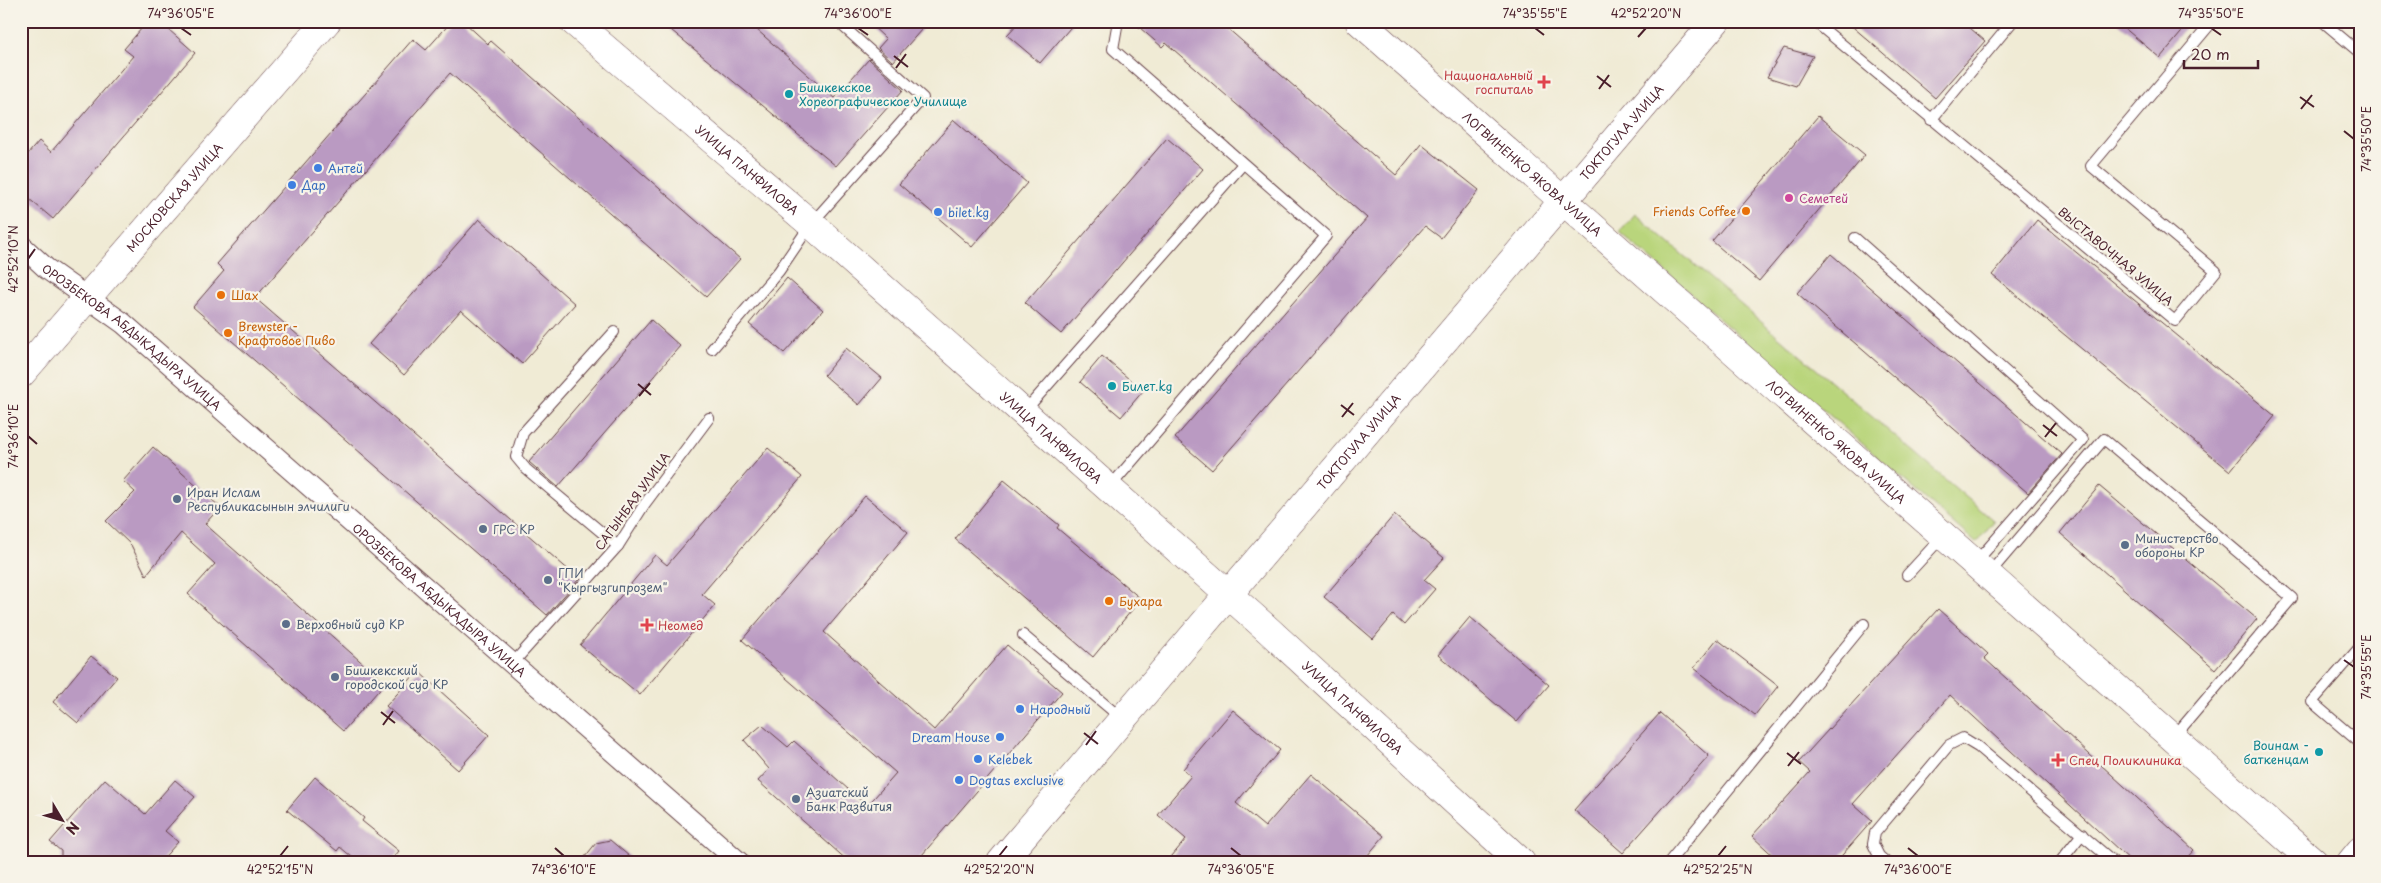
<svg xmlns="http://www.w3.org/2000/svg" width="2381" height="883" viewBox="0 0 2381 883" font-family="'Playpen Sans',sans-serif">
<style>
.green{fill:#b9d57b;stroke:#827a53}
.building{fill:#ba9ac2}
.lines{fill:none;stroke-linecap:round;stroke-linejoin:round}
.lane-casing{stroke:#633e44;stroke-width:12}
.street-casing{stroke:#633e44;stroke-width:22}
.secondary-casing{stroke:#633e44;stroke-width:29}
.lane{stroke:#fff;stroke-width:10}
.street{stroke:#fff;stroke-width:20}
.secondary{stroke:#fff;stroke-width:28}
.ticks{fill:none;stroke:#4a1f2b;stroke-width:2}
.health-dot{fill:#e0444e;stroke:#f7f3e8;stroke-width:2}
.culture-dot{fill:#0f9aa8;stroke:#f7f3e8;stroke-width:2}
.shop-dot{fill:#3f7fe0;stroke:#f7f3e8;stroke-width:2}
.hotel-dot{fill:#d1479c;stroke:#f7f3e8;stroke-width:2}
.food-dot{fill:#e8710a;stroke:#f7f3e8;stroke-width:2}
.service-dot{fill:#5c6f8a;stroke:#f7f3e8;stroke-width:2}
.labels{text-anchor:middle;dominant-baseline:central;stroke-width:4.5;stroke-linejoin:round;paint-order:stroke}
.health-label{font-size:12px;fill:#be3a42;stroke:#f7f3e8;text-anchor:start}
.culture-label{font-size:12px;fill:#0d838f;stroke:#f7f3e8;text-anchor:start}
.street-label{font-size:12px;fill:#4a1f2b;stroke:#f7f3e8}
.shop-label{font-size:12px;fill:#366cbe;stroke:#f7f3e8;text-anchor:start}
.hotel-label{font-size:12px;fill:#b23c85;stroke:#f7f3e8;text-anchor:start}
.food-label{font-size:12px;fill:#c56008;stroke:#f7f3e8;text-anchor:start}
.service-label{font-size:12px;fill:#4e5e75;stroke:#f7f3e8;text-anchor:start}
.neatline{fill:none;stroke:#4a1f2b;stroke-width:2}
.ticks-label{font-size:12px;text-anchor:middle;fill:#4a1f2b}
</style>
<rect width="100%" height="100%" fill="#f7f3e8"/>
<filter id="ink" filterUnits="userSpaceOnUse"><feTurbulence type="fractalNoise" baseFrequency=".02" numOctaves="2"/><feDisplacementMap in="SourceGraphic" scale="10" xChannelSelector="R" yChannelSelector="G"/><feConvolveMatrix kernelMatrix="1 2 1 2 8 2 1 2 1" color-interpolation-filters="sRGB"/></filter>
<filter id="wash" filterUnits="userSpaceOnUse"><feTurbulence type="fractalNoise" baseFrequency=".0096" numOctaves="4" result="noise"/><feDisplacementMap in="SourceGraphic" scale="20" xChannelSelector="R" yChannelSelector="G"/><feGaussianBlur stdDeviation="1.12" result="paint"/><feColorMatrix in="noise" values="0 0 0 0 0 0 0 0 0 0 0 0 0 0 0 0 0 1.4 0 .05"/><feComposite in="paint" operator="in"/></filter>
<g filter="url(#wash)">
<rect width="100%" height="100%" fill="#f0ebd5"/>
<polygon class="green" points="1635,214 1994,521 1976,543 1620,232"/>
<g id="blocks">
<g class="building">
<polygon points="148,21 159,21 195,53 53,219 21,192 21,162 39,141 51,152 133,56 124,49"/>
<polygon points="452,21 463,21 488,44 491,41 740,259 706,297 450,73 255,298 579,579 547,615 193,307 224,271 217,264 413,39 426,50"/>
<polygon points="660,21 747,21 834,98 869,59 903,90 836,166"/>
<polygon points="867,21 929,21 893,62 878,48 886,39"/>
<polygon points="1020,21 1076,21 1040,63 1007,35"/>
<polygon points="1132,21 1219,21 1396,175 1421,144 1479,190 1441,238 1425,226 1212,470 1175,438 1367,218 1166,43 1162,47"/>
<polygon points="1846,21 1962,21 1985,41 1935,98"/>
<polygon points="2116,21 2191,21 2160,58"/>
<polygon points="1784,48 1813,56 1796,86 1767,77"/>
<polygon points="1818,116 1865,155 1759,281 1712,241"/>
<polygon points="954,120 1027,183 972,247 899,184"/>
<polygon points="1167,138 1203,169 1061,334 1025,303"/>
<polygon points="479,219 575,304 522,364 461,310 404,375 369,344"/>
<polygon points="2037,220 2275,416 2230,471 1992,275"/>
<polygon points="1831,254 2062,454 2028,493 1797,293"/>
<polygon points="787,278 823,310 784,353 749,324"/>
<polygon points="651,320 680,346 558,487 529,462"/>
<polygon points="846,348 882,378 859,405 824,375"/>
<polygon points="1102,356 1143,391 1121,417 1080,382"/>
<polygon points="153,447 220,507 205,524 385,683 343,731 188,594 215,564 181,533 146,575 131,545 106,521 135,492 123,481"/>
<polygon points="768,448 802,477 702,594 715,605 640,695 580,645 655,555 667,565"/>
<polygon points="1004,480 1059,525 1057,528 1141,599 1093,657 955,539"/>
<polygon points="2099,486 2257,619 2215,669 2060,533"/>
<polygon points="865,496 908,532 824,632 934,730 1007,645 1062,692 916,862 849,862 758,781 769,769 744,740 762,725 788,747 794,741 867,806 896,773 742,640"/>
<polygon points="1394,515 1444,558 1424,580 1435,589 1404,625 1393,615 1373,639 1324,597"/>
<polygon points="1938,609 1988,654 1984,658 2194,850 2183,862 2132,862 1950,695 1853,804 1872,821 1836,862 1780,862 1752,836 1810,772 1799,762"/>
<polygon points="1470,617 1549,685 1517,722 1438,655"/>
<polygon points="1717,639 1778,686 1755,715 1694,668"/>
<polygon points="91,656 117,677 78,723 53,702"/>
<polygon points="418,671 489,735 458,770 386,706"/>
<polygon points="1233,710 1280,750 1236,803 1265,827 1311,774 1384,836 1362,862 1167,862 1186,839 1158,815 1191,776 1183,769"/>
<polygon points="1660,713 1709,756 1623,853 1574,810"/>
<polygon points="315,777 364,818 362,821 399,851 390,862 358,862 340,847 337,851 287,810"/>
<polygon points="105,779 145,814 175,780 195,797 165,831 178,842 160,862 61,862 61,851 50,842"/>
<polygon points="610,840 636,862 581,862 596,843"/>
</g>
</g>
</g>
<g filter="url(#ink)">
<use href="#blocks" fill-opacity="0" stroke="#633e44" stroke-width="1"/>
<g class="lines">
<g class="lane-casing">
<g id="lane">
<polyline points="1814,21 2175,321 2216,271 2091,166 2213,21"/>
<polyline points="2322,21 2360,53"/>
<polyline points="1931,120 2013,21"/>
<polyline points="1855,238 2083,440 1976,562"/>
<polyline points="614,332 523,433 516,457 526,469 618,546"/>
<polyline points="712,349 779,271 811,224 923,98 837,21"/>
<polyline points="1024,412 1243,164"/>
<polyline points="1109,488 1326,236 1113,49 1118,21"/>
<polyline points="1907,575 1942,537"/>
<polyline points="1988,575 2104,439 2292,598 2173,738"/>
<polyline points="1023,635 1121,718"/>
<polyline points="2360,647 2312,702 2360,743"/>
<polyline points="513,663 618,546 644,505 709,418"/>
<polyline points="1669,862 1864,624"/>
<polyline points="1886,862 1879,856 1873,844 1875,833 1949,745 1963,738 1978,747 2114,862"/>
<polyline points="2060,862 2082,834"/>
</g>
</g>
<g class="street-casing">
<g id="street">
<path id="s1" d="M 21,245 L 47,269 L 123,323 L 739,862"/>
</g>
</g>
<g class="secondary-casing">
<g id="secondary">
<path id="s2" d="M 573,21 L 811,224 L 1265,627 L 1521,862"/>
<path id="s3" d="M 1359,21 L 2314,862"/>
<path id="s4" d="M 21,374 L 327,21"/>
<path id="s5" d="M 1001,862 L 1716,21"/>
<polyline points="2351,862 2360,851"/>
</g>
</g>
<use href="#lane" class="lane"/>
<use href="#street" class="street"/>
<use href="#secondary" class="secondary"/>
</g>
</g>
<path class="ticks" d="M 181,28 L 191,35M 858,28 L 868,35M 1535,28 L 1544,35M 2211,28 L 2221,35M 1638,37 L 1646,28M 894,56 L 908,67M 896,68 L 906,54M 1597,76 L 1611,87M 1599,89 L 1609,75M 2300,97 L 2314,107M 2301,109 L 2312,95M 2344,131 L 2354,139M 28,259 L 35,249M 638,384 L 651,395M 639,396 L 650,383M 1341,405 L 1354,415M 1342,417 L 1353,403M 2043,425 L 2057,436M 28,436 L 37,444M 2045,437 L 2056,423M 2344,660 L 2354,667M 381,712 L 395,723M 383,725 L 393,711M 1084,733 L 1098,744M 1086,745 L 1096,731M 1787,753 L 1801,764M 1788,766 L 1799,752M 555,848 L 564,856M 1231,848 L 1241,856M 1908,848 L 1918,856M 280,856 L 288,846M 999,856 L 1007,846M 1718,856 L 1726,846"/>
<g class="health-dot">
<path d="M1541.5 74.5h5v5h5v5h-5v5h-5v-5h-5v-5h5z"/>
<path d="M644.5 617.5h5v5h5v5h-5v5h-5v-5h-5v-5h5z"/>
<path d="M2055.5 752.5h5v5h5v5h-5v5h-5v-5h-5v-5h5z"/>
</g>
<g class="culture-dot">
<circle cx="789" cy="94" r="5"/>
<circle cx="1112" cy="386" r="5"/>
<circle cx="2319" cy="752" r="5"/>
</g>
<g class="shop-dot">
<circle cx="318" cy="168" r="5"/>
<circle cx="292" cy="185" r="5"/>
<circle cx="938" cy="212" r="5"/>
<circle cx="1020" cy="709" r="5"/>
<circle cx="1000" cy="737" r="5"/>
<circle cx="978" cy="759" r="5"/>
<circle cx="959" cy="780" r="5"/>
</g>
<circle class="hotel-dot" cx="1789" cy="198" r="5"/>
<g class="food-dot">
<circle cx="1746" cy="211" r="5"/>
<circle cx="221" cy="295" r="5"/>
<circle cx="228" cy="333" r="5"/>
<circle cx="1109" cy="601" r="5"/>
</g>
<g class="service-dot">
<circle cx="177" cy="499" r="5"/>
<circle cx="483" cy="529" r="5"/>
<circle cx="2125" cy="545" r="5"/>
<circle cx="548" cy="580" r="5"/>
<circle cx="286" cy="624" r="5"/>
<circle cx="335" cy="677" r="5"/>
<circle cx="796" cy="799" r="5"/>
</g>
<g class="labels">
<g class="health-label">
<text x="1533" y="75" text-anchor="end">Национальный<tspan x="1533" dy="14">госпиталь</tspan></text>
<text x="658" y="625">Неомед</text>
<text x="2069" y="760">Спец Поликлиника</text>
</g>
<g class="culture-label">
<text x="799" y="87">Бишкекское<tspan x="799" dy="14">Хореографическое Училище</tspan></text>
<text x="1122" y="386">Билет.kg</text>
<text x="2309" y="745" text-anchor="end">Воинам -<tspan x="2309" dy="14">баткенцам</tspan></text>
</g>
<g class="street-label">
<text stroke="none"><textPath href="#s5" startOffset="958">ТОКТОГУЛА УЛИЦА</textPath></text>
<text stroke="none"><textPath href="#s2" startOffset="229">УЛИЦА ПАНФИЛОВА</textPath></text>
<text stroke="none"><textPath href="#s3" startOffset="231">ЛОГВИНЕНКО ЯКОВА УЛИЦА</textPath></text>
<text stroke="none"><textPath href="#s4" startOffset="234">МОСКОВСКАЯ УЛИЦА</textPath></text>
<text transform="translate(2116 256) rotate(40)">ВЫСТАВОЧНАЯ УЛИЦА</text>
<text stroke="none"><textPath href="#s1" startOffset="144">ОРОЗБЕКОВА АБДЫКАДЫРА УЛИЦА</textPath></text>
<text stroke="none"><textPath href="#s2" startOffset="634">УЛИЦА ПАНФИЛОВА</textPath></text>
<text stroke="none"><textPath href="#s5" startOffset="552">ТОКТОГУЛА УЛИЦА</textPath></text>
<text stroke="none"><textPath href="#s3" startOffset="636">ЛОГВИНЕНКО ЯКОВА УЛИЦА</textPath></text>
<text transform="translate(632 501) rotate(-54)">САГЫНБАЯ УЛИЦА</text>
<text stroke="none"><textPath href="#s1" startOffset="549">ОРОЗБЕКОВА АБДЫКАДЫРА УЛИЦА</textPath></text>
<text stroke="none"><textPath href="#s2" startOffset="1039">УЛИЦА ПАНФИЛОВА</textPath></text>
</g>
<g class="shop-label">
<text x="328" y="168">Антей</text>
<text x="302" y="185">Дар</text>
<text x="948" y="212">bilet.kg</text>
<text x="1030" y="709">Народный</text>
<text x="990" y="737" text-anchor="end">Dream House</text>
<text x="988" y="759">Kelebek</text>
<text x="969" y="780">Dogtas exclusive</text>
</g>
<g class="hotel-label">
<text x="1799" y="198">Семетей</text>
</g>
<g class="food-label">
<text x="1736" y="211" text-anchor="end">Friends Coffee</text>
<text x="231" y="295">Шах</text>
<text x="238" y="326">Brewster -<tspan x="238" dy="14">Крафтовое Пиво</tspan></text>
<text x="1119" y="601">Бухара</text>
</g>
<g class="service-label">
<text x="187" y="492">Иран Ислам<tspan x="187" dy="14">Республикасынын элчилиги</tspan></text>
<text x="493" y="529">ГРС КР</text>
<text x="2135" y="538">Министерство<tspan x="2135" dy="14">обороны КР</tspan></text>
<text x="558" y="573">ГПИ<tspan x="558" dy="14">"Кыргызгипрозем"</tspan></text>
<text x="296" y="624">Верховный суд КР</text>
<text x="345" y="670">Бишкекский<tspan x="345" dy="14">городской суд КР</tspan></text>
<text x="806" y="792">Азиатский<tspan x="806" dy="14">Банк Развития</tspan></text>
</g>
</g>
<rect width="2381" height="883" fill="none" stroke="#f7f3e8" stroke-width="55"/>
<g transform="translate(62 820) rotate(128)" stroke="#f7f3e8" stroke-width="4" paint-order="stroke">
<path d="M0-4L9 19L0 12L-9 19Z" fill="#4a1f2b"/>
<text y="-8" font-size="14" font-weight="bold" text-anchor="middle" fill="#4a1f2b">N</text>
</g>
<path d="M2184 60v8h74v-8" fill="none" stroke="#4a1f2b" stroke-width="2.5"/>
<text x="2191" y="60" font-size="15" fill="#4a1f2b" stroke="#f7f3e8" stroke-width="4" paint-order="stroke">20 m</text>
<rect x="28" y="28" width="2326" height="828" class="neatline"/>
<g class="ticks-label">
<text x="181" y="18">74°36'05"E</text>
<text x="858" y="18">74°36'00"E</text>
<text x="1535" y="18">74°35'55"E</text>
<text x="1646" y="18">42°52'20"N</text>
<text x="2211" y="18">74°35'50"E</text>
<text transform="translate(2367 139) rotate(-90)" y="4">74°35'50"E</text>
<text transform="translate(14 259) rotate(-90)" y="4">42°52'10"N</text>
<text transform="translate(14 436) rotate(-90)" y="4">74°36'10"E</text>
<text transform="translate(2367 667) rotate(-90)" y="4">74°35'55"E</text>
<text x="280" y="874">42°52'15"N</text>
<text x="564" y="874">74°36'10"E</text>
<text x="999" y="874">42°52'20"N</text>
<text x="1241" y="874">74°36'05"E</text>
<text x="1718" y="874">42°52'25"N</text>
<text x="1918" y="874">74°36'00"E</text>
</g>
</svg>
